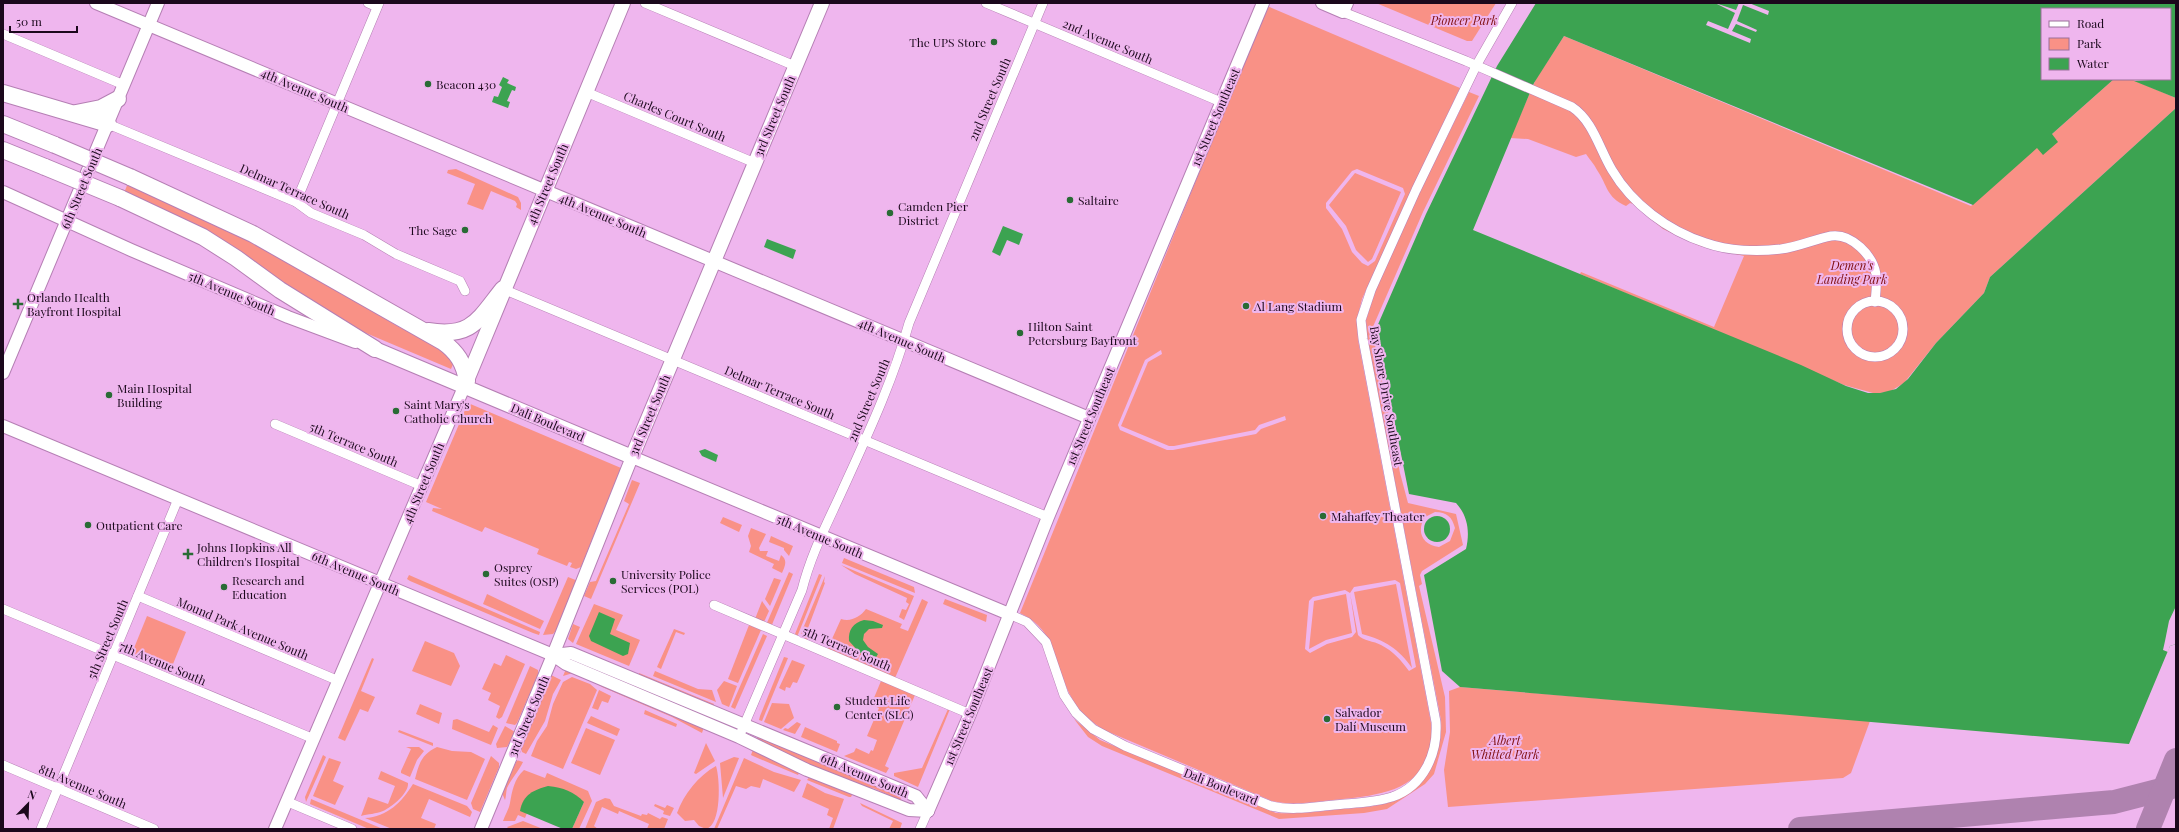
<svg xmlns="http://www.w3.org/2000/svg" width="2179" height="832" viewBox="0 0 2179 832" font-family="'Playfair Display',serif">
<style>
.green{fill:#f99186;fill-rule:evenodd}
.water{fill:#3ca351}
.pier{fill:#efb6ee}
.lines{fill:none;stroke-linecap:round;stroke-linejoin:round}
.taxiway{stroke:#af82af;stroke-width:24}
.street-casing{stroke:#b57fb4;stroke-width:10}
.secondary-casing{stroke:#b57fb4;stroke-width:14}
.primary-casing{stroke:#b57fb4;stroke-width:16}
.highway-casing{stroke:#b57fb4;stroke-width:18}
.street{stroke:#fff;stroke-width:9}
.secondary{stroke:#fff;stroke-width:12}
.primary{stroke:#fff;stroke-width:14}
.highway{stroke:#fff;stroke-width:16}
.highway-bridge-casing{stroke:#b57fb4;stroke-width:18;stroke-linecap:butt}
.highway-bridge{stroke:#fff;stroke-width:16}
.poi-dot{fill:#296b35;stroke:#efb6ee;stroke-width:1.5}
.labels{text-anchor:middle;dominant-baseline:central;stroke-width:4;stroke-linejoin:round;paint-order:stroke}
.park-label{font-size:12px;font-style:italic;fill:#801011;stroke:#efb6ee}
.street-label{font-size:12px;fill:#1b081c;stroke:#efb6ee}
.poi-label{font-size:12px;fill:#1b081c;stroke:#efb6ee;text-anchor:start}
</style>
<rect width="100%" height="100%" fill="#efb6ee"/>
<g class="green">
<polygon points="1376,3 1496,3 1472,41 1467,41"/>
<path d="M 1267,6 L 1460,88 L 1412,188 L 1362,299 L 1357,319 L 1358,340 L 1431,723 C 1436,790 1385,795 1333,800 C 1313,802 1292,806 1272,801 L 1104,730 C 1092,722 1080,713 1073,700 C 1053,667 1060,632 1020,613 ZM 1357,169 L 1403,188 L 1405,194 L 1375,261 L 1368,266 L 1362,263 L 1352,252 L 1342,229 L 1326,208 L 1326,203 L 1352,171 ZM 1161,350 L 1162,354 L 1148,362 L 1121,426 L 1169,446 L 1174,446 L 1255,430 L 1259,425 L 1285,416 L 1286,420 L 1261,429 L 1256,434 L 1173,450 L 1167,450 L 1120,430 L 1118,425 L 1145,360 ZM 1395,580 L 1400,583 L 1416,667 L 1409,671 C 1401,660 1393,651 1381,645 C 1374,641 1363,641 1358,635 L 1350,593 L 1354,587 ZM 1345,590 L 1350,593 L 1356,632 L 1352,637 L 1327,644 L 1310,653 L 1305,649 L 1309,601 L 1313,597 Z"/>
<path d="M 1564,36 L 1971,206 L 2114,79 L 2131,79 L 2176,98 L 2176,108 L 1990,277 L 1984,293 L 1936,343 L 1904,383 L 1889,392 L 1880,393 L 1873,393 L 1844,385 L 1580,274 L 1581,272 L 1714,327 L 1744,256 L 1700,246 L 1682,238 L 1663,229 L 1633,204 L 1630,203 L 1626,206 C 1606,197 1608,186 1597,170 C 1594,164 1590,160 1586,154 L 1576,157 L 1528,139 L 1510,138 L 1536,79 Z"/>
<path d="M 1469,92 L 1479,96 L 1423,212 L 1372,329 L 1400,473 L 1408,503 L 1456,514 L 1463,545 L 1422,571 L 1420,575 L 1422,584 L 1419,586 L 1445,697 L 1446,732 L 1434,774 L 1425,784 L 1387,809 L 1364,813 L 1279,819 L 1102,746 L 1088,737 L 1074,719 L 1100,740 L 1276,813 C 1298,814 1319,812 1340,809 C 1357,808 1375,807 1391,802 C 1427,791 1443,755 1441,720 L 1367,337 L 1366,320 L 1375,292 L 1420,192 ZM 1435,512 C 1447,512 1452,517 1455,528 L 1450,541 L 1439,547 C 1422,545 1416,531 1425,517 Z"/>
<polygon points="456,169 518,197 521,203 521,210 516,207 517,204 515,201 491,191 483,210 467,204 475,184 447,173 448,170"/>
<polygon points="1355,173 1401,192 1372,259 1368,262 1356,250 1346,226 1329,205"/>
<polygon points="128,183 238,232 399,327 424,339 439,343 454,362 451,369 354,328 124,193"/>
<polygon points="468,403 621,468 581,567 576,569 570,567 572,563 569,562 567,566 537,554 539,549 485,527 482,532 432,511 433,508 442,509 426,502"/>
<polygon points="632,480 640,483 591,599 584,596 590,582 596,581 629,504 624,501"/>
<polygon points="723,517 742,525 739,532 720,523"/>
<path d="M 751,528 L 766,534 L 759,548 L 760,551 L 768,551 L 766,556 L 779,561 L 781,555 C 788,560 785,566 782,573 L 772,568 L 774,564 L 749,552 L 751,546 L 748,536 Z"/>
<polygon points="771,536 793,546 789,556 784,550 784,548 769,542"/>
<polygon points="844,558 914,587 915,593 842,563"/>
<polygon points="841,565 914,596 904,620 899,617 902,609 906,610 909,604 906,602 907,598 855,574"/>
<polygon points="789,572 793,574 771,627 766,625"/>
<polygon points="819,574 822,575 797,637 795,634"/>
<polygon points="409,575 540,632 539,635 533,633 410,581 407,579"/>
<polygon points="825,576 824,582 825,583 805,636 808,638 807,641 799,638"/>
<polygon points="568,577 578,581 558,628 553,634 543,635"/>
<polygon points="774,578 781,580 770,606 765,599"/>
<path d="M 1396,584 L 1412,668 C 1399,649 1385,640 1362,634 L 1354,592 Z"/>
<polygon points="487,594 544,621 540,629 483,604"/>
<polygon points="1346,594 1352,633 1326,640 1309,649 1314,601"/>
<path d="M 922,599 L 928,602 L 895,678 L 827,650 L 841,619 C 851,622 860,617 866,609 L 902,624 L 900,628 L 908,631 Z"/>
<polygon points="945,599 987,615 986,622 943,604"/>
<polygon points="762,601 769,611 764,622 755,619"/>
<polygon points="594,604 623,615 616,630 640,640 629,666 576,644"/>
<polygon points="147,616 186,632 171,669 132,653"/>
<polygon points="573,624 580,627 573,643 568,639"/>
<polygon points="749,625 761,630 738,683 728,679"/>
<polygon points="674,629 685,633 684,635 676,632 661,669 657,667"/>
<polygon points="763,634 767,636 735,709 731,707"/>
<polygon points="425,641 454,653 460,666 451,686 412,671"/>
<polygon points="506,655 525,664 502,717 499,719 496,717 500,706 488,700 491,693 482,689 494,663 501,666"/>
<polygon points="784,657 788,658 762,721 759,720 760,716"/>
<polygon points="372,658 374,659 361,691 375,697 368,712 360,709 345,741 338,738"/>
<polygon points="792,660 805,665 797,683 793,682 790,688 786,687 785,691 779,688"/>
<polygon points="530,666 538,670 538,675 517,723 515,725 506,723"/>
<polygon points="566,669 704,727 702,733 672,717 602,687 588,679 573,673 563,676"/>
<polygon points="655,671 698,689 712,690 716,702 653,676"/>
<polygon points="639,673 714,704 713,707 638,677"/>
<polygon points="551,675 561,680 553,694 545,721 526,754 522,752 521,748"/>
<polygon points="572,677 590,684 597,690 563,769 531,756 537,741 547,726 553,704 563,682"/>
<polygon points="724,681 737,686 729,707 722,704 717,690"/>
<polygon points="881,681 915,695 885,766 889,768 886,773 844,756 854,752 856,748 869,754 871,750 873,751 877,740 867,736 879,708 871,705"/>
<polygon points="1460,687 1870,721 1851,773 1843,778 1448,807 1444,770 1450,732 1449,691"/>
<polygon points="599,690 611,696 608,703 602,701 598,710 592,708"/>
<polygon points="772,703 789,704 794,718 781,729 764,722"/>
<polygon points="420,704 442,713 439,724 416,714"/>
<polygon points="948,709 950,709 918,787 894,776 894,773 922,768"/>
<polygon points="645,710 677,724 676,727 644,714"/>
<polygon points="591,716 620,729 617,736 587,723"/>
<polygon points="457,719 489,732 493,725 498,728 491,745 452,729 453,720"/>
<polygon points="797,722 801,724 795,734 783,730 785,728 788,729"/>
<polygon points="505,726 515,732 507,747 497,748 496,744"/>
<polygon points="805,727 837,741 837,743 840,744 837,752 801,737"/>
<polygon points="586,728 615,740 600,775 571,763"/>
<polygon points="399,730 433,743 433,746 398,732"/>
<polygon points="759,734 903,794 900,800 873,788 853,785 758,741 757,738"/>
<polygon points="706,743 715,761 696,774 694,773"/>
<polygon points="406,747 419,747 424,751 417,760 410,777 401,773 401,771 411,749"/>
<path d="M 437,747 L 452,751 L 471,752 L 485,759 L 467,800 L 415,779 C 419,763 422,754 437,747 Z"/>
<polygon points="754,747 800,771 798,775 753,756 751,755"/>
<polygon points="323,755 326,757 306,802 305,797"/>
<polygon points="491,756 499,763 499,767 480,812 473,809 471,803"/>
<polygon points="734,757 739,758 723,798 720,763"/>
<polygon points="329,758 341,762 333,781 344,786 335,805 313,796"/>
<polygon points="744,758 774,772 801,780 794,792 763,779 760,788 751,786 746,789 736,786 717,829 714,829"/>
<path d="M 517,760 L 523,762 C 519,771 511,779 507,788 C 506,792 506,798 505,800 L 502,793 Z"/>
<path d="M 716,766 C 720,778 722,825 706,829 L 699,826 L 694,820 L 685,821 L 677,813 C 684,794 698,776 716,766 Z"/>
<path d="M 524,770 L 545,778 L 547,773 L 588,791 L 592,801 L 579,829 L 572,829 L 584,802 L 520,810 L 527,813 L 525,818 L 518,815 L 515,821 L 503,821 C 505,815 509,809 510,803 C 512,791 514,779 524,770 Z"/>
<path d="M 381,771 L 408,783 C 409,793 392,807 383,811 C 376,814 368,814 361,816 L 368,797 L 388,804 L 395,786 L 378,779 Z"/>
<polygon points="811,775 853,793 851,797 849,797 807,780"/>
<polygon points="807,783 825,793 844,799 833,829 829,829 833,818 827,815 829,809 802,797"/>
<path d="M 413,784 L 467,806 L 472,812 L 470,817 L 429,799 L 421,818 L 436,824 L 434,829 L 392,829 L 365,818 C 387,817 402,802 413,784 Z"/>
<polygon points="605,798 610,799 614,806 641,816 642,814 647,815 648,813 660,819 662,817 668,819 664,829 647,829 649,824 619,811 618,814 602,807 594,826 598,829 585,829 596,802"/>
<polygon points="311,799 383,829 369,829 310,804"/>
<polygon points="860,803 902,823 900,829 889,829 893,821 862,806"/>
<polygon points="655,804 665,808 667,805 674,808 670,816 663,814 664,811 654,806"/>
<polygon points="523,821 543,829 509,829 507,827"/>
</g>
<g class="water">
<path d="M 1536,3 L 2176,4 L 2176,98 L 2134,81 L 2170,79 L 2170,9 L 2042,9 L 2042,79 L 2114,79 L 2052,134 L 2058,142 L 2043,155 L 2037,148 L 1973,205 L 1564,36 L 1534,83 L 1473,230 L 1801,365 L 1846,386 L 1868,393 L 1880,393 L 1896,389 L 1908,379 L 1936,343 L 1984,293 L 1990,277 L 2176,108 L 2176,644 L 2170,646 L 2129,744 L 1460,687 L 1442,671 L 1424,575 L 1466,549 C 1470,532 1468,516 1456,503 L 1409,494 L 1376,329 L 1426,214 L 1497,66 Z"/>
<polygon points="503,77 509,80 507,83 516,87 515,91 512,90 507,101 510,102 508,108 492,102 494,96 498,97 502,87 499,85"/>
<polygon points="1003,226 1023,234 1019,245 1007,240 1000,256 992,252"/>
<polygon points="767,239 796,250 793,259 764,247"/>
<polygon points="705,449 718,455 716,462 702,456 699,451"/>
<circle cx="1437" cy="529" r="13"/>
<polygon points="599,612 615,619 610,634 630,643 628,654 623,656 591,641 589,636"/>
<path d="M 864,620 L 873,621 L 883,625 L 882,628 L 869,629 L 864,634 L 863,640 L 868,647 L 878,654 L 875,659 L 860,653 L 849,641 C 848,630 853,623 864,620 Z"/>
<path d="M 548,786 C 564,788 573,791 584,802 L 572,829 L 563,829 L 520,811 C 523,794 534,790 548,786 Z"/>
</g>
<g class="pier">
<polygon points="1715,3 1736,10 1739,3 1749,3 1769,11 1768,15 1743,5 1737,21 1757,30 1756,32 1736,24 1732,31 1751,39 1750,43 1706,25 1708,21 1728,29 1735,13"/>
<polygon points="2176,606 2176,644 2170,646 2168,652 2163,650 2165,641 2169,621"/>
</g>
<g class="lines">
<g class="taxiway">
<polyline points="1800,829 2114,802 2176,786"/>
<polyline points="2148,829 2176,760"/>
</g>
<g class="street-casing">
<g id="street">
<polyline points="368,3 377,7"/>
<polyline points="645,3 795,66"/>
<polyline points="986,3 1221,102"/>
<path d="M 1343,12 L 1466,61 L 1572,107 C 1593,121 1599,148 1612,170 C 1632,204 1668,231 1706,243 C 1728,251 1758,252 1781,249 C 1798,247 1815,239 1831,236 C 1852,233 1873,256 1876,274 C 1877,283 1876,293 1875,302"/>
<polyline points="3,34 124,85"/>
<polyline points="586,92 755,163"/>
<polyline points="108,124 296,202 311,213 364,235 396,254 460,281 465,291"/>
<polyline points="296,202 379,3"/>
<polyline points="503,289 1048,517"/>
<circle cx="1875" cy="329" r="28"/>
<polyline points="275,424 422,486"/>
<polyline points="138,596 339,681"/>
<polyline points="714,605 970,714"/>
<polyline points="3,609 314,739"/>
<path d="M 1009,614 L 1027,622 L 1046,642 L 1064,695 L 1076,713 L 1093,729 L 1125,746 L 1271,806 C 1292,811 1313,807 1334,805 C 1353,803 1373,803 1392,797 C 1424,786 1438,753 1436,722 L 1363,339 L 1361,320 L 1371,290 L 1416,190 L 1476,66 L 1512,3"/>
<path d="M 739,737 L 802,590 C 811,554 827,524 842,491 C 867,436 893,381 909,323 L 1043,3"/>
<polyline points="3,765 154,829"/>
<polyline points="288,802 352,829"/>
<polyline points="41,829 178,499"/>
<polyline points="920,829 928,811"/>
</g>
</g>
<g class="secondary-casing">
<g id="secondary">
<polyline points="96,3 1089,418"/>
<polyline points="1322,3 1343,12 1347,3"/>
<polyline points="3,192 131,250 288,317 355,342"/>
<polyline points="3,373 158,3"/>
<polyline points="3,426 553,655 566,664 739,737 807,770 909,810 928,811"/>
<polyline points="553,655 571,653 916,796 928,811"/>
<polyline points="928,811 970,714 1048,517 1263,3"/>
<polyline points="275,829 464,387"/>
<polyline points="481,829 553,655 632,457 1009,614"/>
</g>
</g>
<g class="primary-casing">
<g id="primary">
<polyline points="375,349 632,457 822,3"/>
<polyline points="465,385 623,3"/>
</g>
</g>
<g class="highway-casing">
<g id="highway">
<polyline points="3,93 108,124"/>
<polyline points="76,113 101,108 118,99"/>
<polyline points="3,124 55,145"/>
<polyline points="3,150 45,167"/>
<path d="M 130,177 L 253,234 L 443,342 C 457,352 464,363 467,381"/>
<polyline points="120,198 203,237 236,258 280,290 375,349"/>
<path d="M 428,331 C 472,338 478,320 503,289"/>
</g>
</g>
<use href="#street" class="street"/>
<use href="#secondary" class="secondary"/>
<use href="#primary" class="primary"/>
<use href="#highway" class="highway"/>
<g class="highway-bridge-casing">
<g id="highway-bridge">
<polyline points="55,145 130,177"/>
<polyline points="45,167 120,198"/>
</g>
</g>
<use href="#highway-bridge" class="highway-bridge"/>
</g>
<g class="poi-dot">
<circle cx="994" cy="42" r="4"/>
<circle cx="428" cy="84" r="4"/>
<circle cx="1070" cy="200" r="4"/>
<circle cx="890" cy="213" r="4"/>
<circle cx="465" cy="230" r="4"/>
<path d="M16 298h4v4h4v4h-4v4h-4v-4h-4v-4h4z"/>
<circle cx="1246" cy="306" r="4"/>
<circle cx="1020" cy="333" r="4"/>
<circle cx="109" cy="395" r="4"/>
<circle cx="396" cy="411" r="4"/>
<circle cx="1323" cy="516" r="4"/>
<circle cx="88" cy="525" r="4"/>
<path d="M186 548h4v4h4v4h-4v4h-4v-4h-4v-4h4z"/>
<circle cx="486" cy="574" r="4"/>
<circle cx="613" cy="581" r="4"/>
<circle cx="224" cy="587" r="4"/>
<circle cx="837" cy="707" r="4"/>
<circle cx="1327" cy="719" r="4"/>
</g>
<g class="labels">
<g class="park-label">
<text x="1464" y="20">Pioneer Park</text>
<text x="1852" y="265">Demen's<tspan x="1852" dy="14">Landing Park</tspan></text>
<text x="1505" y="740">Albert<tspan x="1505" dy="14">Whitted Park</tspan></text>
</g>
<g class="street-label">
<text transform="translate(1108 41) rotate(23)">2nd Avenue South</text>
<text transform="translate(305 90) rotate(23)">4th Avenue South</text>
<text transform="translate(989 99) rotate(-67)">2nd Street South</text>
<text transform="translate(675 116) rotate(23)">Charles Court South</text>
<text transform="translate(774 116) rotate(-67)">3rd Street South</text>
<text transform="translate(1215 117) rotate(-67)">1st Street Southeast</text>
<text transform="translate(547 184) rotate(-67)">4th Street South</text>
<text transform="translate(81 188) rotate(-67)">6th Street South</text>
<text transform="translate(295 191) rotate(24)">Delmar Terrace South</text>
<text transform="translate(603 215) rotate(23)">4th Avenue South</text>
<text transform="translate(232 293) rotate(23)">5th Avenue South</text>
<text transform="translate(902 340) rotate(23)">4th Avenue South</text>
<text transform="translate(780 392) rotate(23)">Delmar Terrace South</text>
<text transform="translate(1387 396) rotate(80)">Bay Shore Drive Southeast</text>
<text transform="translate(868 400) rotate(-67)">2nd Street South</text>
<text transform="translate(649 415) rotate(-67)">3rd Street South</text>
<text transform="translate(1090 416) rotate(-67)">1st Street Southeast</text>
<text transform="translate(548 422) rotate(23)">Dali Boulevard</text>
<text transform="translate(354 444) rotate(23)">5th Terrace South</text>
<text transform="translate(423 483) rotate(-67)">4th Street South</text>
<text transform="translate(820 536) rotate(23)">5th Avenue South</text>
<text transform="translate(356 573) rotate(23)">6th Avenue South</text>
<text transform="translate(243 628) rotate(23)">Mound Park Avenue South</text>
<text transform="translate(107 639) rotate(-67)">5th Street South</text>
<text transform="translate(847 648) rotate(23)">5th Terrace South</text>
<text transform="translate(163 663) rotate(23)">7th Avenue South</text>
<text transform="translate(528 716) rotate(-67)">3rd Street South</text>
<text transform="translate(968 716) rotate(-67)">1st Street Southeast</text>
<text transform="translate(865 775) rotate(23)">6th Avenue South</text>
<text transform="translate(83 786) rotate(23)">8th Avenue South</text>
<text transform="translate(1221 786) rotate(22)">Dali Boulevard</text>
</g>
<g class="poi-label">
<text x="986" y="42" text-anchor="end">The UPS Store</text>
<text x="436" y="84">Beacon 430</text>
<text x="1078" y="200">Saltaire</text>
<text x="898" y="206">Camden Pier<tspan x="898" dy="14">District</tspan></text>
<text x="457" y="230" text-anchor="end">The Sage</text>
<text x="27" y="297">Orlando Health<tspan x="27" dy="14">Bayfront Hospital</tspan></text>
<text x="1254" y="306">Al Lang Stadium</text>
<text x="1028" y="326">Hilton Saint<tspan x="1028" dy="14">Petersburg Bayfront</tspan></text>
<text x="117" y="388">Main Hospital<tspan x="117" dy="14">Building</tspan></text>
<text x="404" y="404">Saint Mary's<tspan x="404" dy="14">Catholic Church</tspan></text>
<text x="1331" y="516">Mahaffey Theater</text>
<text x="96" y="525">Outpatient Care</text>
<text x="197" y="547">Johns Hopkins All<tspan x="197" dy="14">Children's Hospital</tspan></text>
<text x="494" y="567">Osprey<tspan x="494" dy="14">Suites (OSP)</tspan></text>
<text x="621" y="574">University Police<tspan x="621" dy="14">Services (POL)</tspan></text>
<text x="232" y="580">Research and<tspan x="232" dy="14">Education</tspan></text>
<text x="845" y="700">Student Life<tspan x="845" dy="14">Center (SLC)</tspan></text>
<text x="1335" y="712">Salvador<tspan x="1335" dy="14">Dalí Museum</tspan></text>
</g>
</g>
<rect width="2179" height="832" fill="none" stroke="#1b081c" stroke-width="8"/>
<rect x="2041" y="8" width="130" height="72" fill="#efb6ee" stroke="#9a709a"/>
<rect x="2049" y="21" width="20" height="6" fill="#ffffff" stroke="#9a709a"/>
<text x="2077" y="28" font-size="12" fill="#1b081c">Road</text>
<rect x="2049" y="38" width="20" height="12" fill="#f99186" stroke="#9a709a"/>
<text x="2077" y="48" font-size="12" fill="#1b081c">Park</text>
<rect x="2049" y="58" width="20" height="12" fill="#3ca351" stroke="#9a709a"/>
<text x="2077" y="68" font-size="12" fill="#1b081c">Water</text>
<g transform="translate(28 804) rotate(23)" stroke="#efb6ee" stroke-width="3" paint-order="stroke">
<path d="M0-3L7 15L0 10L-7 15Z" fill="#1b081c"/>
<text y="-6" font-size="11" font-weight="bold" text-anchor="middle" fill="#1b081c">N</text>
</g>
<path d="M10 26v6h67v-6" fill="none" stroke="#1b081c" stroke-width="2"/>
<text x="16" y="26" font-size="12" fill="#1b081c" stroke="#efb6ee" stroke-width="3" paint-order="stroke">50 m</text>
</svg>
